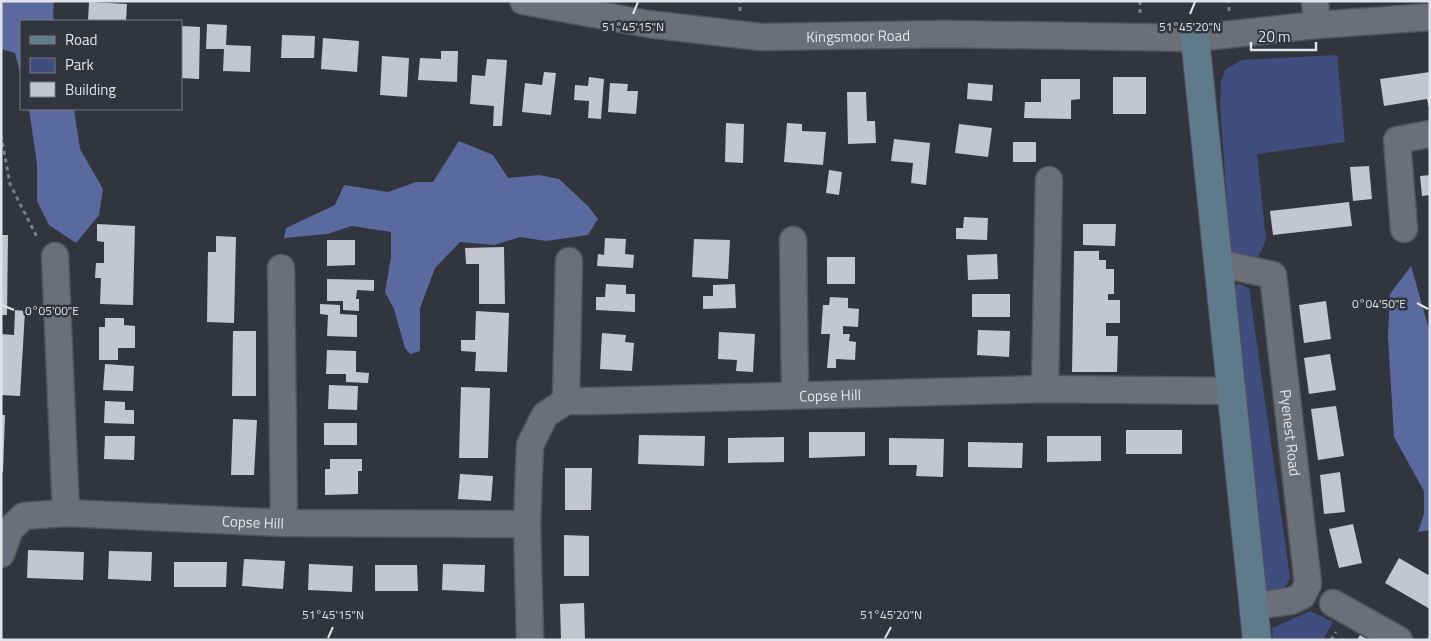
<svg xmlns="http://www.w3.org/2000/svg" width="1431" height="641" viewBox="0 0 1431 641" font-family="'Titillium Web',sans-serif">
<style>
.green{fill:#3f4d7f}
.forest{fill:#5a6a9f}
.building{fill:#c3c6d1}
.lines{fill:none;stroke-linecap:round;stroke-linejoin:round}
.street-casing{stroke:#52545b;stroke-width:29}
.secondary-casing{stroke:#52545b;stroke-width:30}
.path{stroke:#7c7e85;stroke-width:3;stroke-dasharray:4 4;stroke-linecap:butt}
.street{stroke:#6c6f79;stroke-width:26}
.secondary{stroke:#5e7a8b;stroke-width:28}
.ticks{fill:none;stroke:#e1e3e8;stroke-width:2}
.labels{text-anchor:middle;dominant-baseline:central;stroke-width:5;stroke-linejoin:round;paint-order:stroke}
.street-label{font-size:15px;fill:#e1e3e8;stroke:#33353e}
.ticks-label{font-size:12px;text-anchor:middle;fill:#e1e3e8;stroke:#33353e;stroke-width:5;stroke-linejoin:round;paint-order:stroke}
</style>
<rect width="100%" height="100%" fill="#33353e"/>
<g class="green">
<polygon points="1337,55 1345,142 1257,154 1266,240 1256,262 1231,256 1220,105 1221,81 1226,69 1242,60"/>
<polygon points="1238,284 1249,288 1290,578 1283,591 1266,594 1234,289"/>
<polygon points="1310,611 1333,622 1323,640 1273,640 1272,628"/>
</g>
<g class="forest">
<polygon points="1,1 54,1 53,14 54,21 21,21 21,76 15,53 1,49"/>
<polygon points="29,109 74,109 80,149 103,189 99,215 76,243 49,225 37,201 37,164"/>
<polygon points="459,141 493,155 508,178 539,175 559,179 588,206 598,219 588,235 546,241 520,237 494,245 460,242 435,268 420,308 420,351 410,354 405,348 394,309 385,292 391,257 391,232 352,226 327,234 284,238 286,228 335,205 344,185 388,192 416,182 433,182"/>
<polygon points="1411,266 1430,333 1430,530 1418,532 1424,514 1424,491 1394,437 1388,336 1390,294"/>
</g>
<g class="building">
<polygon points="89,2 127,4 126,21 88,21"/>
<polygon points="207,24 227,25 226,45 251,46 250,72 223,71 224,49 206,49"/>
<polygon points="182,26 200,27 199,79 181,78"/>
<polygon points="282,35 315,36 314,58 281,58"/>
<polygon points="323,38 359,41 357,72 321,69"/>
<polygon points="441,51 458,51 457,82 418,80 420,58 441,59"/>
<polygon points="382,56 409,58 407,97 380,95"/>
<polygon points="487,59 507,60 502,126 493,126 494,106 470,104 472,75 485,76"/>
<polygon points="544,72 556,73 551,115 522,112 525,83 542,85"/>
<polygon points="1430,72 1430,108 1429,108 1427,99 1384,106 1380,79"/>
<polygon points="589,77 604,79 601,119 588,118 589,101 574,100 575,85 588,86"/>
<rect x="1113" y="77" width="33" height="37"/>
<polygon points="1041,79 1080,79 1080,99 1071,100 1071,119 1024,118 1025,102 1041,102"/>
<polygon points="610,83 628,84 627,91 638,91 636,114 608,112"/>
<polygon points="968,83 993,85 992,101 967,99"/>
<polygon points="847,92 866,92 867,121 875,121 876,143 848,144"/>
<polygon points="726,123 744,124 743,163 725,162"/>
<polygon points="787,123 802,124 802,131 826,132 823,165 784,162"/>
<polygon points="959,124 992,128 988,157 955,153"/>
<polygon points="894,139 930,143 926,185 911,183 913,163 891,161"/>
<rect x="1013" y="142" width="23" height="20"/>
<polygon points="1369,166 1372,199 1353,201 1350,167"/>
<polygon points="829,170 842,172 839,195 826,193"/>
<polygon points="1430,175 1430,195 1422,196 1420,176"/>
<polygon points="1349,202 1352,226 1273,235 1270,211"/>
<polygon points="964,217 988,218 987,240 956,239 956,228 963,228"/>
<polygon points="97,224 135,226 133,305 100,304 101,278 95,278 96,263 104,263 104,242 97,241"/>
<polygon points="1083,224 1116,224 1115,246 1083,245"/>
<polygon points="1,235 8,235 7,315 1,315"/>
<polygon points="216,236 236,237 234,323 207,322 208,252 216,252"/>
<polygon points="605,238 626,239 625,254 634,255 633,268 597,266 598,254 604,255"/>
<polygon points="694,239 730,240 728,279 692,277"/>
<polygon points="327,240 355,240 355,265 327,266"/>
<polygon points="504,247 505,304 479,304 479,264 466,264 465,248"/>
<polygon points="1074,251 1099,251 1099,260 1106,260 1106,269 1114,269 1114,294 1108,294 1108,300 1120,300 1120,323 1106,323 1106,336 1118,336 1117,372 1072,372"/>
<polygon points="997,254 998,279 968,280 967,255"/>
<rect x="827" y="257" width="28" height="27"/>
<polygon points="327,279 374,280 374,291 357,290 356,299 359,299 359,311 343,310 343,301 327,301"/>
<polygon points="606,284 626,285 626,294 635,294 635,312 596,310 596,297 605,297"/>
<polygon points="735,284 736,308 703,309 703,296 713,296 713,285"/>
<rect x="972" y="294" width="38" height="23"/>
<polygon points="830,297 848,298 848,308 859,309 858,327 843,326 843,334 850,334 849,341 856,342 855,360 836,359 836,368 827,368 830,334 821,334 823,305 829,305"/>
<polygon points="1326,301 1331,339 1304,343 1299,305"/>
<polygon points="320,304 340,305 340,314 357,315 357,337 327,336 328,315 320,314"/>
<polygon points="15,310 25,311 20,396 1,395 1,334 14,335"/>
<polygon points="476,311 509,313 507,372 475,371 476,352 461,351 461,340 475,340"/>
<polygon points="105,318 124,318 124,325 135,326 135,348 118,348 118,360 99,360 99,327 105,327"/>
<polygon points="978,330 1010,331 1009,357 977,355"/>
<polygon points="233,331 256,331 256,396 232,396"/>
<polygon points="719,332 755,334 753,372 736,371 737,360 718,359"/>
<polygon points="602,333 626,335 625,342 634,343 632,371 600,369"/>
<polygon points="327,350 356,351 356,372 369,373 368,383 346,382 346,374 326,374"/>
<polygon points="1330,354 1336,390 1309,394 1304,358"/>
<polygon points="105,364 134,366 133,391 103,390"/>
<polygon points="329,385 358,386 357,410 328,409"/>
<polygon points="461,387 490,388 488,458 459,458"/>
<polygon points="105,401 125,402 125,410 134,410 134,424 104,423"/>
<polygon points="1336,406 1344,456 1318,460 1311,409"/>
<polygon points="1,415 5,415 3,472 1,472"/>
<polygon points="233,419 257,420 254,475 231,475"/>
<rect x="324" y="423" width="33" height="22"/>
<rect x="1126" y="430" width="56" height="24"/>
<polygon points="809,432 865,432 865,456 809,458"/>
<polygon points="639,435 705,436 704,466 638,464"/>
<polygon points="105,436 135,436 134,460 104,459"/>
<polygon points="1047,436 1101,436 1101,461 1047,462"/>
<polygon points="784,437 784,462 728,463 728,438"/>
<polygon points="889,438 944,439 943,477 916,476 917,465 889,465"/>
<polygon points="968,442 1023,443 1022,468 968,467"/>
<polygon points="330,459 362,459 362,471 358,471 358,494 325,495 325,469 330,469"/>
<polygon points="565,468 592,468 591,510 565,510"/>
<polygon points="1340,472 1345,512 1324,514 1320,475"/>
<polygon points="460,474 493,476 491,501 458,499"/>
<polygon points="1353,524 1362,563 1339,568 1329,529"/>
<polygon points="564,535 589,536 589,576 564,576"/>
<polygon points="28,550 84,552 83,580 27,578"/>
<polygon points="109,551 152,552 151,581 108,579"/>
<polygon points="1399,558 1430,576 1430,609 1385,583"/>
<polygon points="244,559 285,561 283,589 242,586"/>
<polygon points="174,562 227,562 226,587 174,587"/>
<polygon points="309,564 353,566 352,592 308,590"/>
<polygon points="443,564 485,565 484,592 442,590"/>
<polygon points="375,565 417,565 418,591 375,591"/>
<polygon points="584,603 585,640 561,640 560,604"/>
<polygon points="1360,635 1368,640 1357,640"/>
</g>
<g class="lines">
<g class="street-casing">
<g id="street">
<path id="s1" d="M 523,1 L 648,24 L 761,37 L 947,34 L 1195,38 L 1317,25 L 1430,17"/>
<polyline points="1315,1 1317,25"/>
<polyline points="1404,229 1397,140 1430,134"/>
<polyline points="793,240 795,395"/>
<polyline points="55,256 66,513"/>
<path id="s2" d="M 1218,263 L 1273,275 L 1308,584 L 1302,596 L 1291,601 L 1254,606"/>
<polyline points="281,268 284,523"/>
<polyline points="1045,389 1049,180"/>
<polyline points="566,401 569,261"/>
<path id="s3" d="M 1,554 L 10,529 L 24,516 L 66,513 L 284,523 L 527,524"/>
<polyline points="1333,603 1399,640"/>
<path id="s4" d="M 530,640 L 527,524 L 530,445 L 545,415 L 566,401 L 594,401 L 1045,389 L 1231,391"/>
</g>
</g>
<g class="secondary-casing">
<polyline id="secondary" points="1195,38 1257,640"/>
</g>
<g class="path">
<polyline points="740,11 740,1"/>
<polyline points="1229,11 1229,1"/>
<polyline points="1140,13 1140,1"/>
<polyline points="1,135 10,184 38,239"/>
<polyline points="1331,640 1336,632"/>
<polyline points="1428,640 1430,637"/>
</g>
<use href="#street" class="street"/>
<use href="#secondary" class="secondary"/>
</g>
<path class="ticks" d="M 633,14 L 638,2M 1190,14 L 1195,2M 1417,303 L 1428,309M 2,305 L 14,310M 328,638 L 333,627M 885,638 L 891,627"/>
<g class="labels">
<g class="street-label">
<text stroke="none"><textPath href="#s1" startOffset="338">Kingsmoor Road</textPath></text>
<text stroke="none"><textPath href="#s4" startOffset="518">Copse Hill</textPath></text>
<text stroke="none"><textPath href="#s2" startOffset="215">Pyenest Road</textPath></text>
<text stroke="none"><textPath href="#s3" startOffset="275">Copse Hill</textPath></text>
</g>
</g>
<g class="ticks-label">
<text x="633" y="31">51°45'15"N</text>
<text x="1190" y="31">51°45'20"N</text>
<text x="1379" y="308">0°04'50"E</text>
<text x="52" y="315">0°05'00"E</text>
<text x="333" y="619">51°45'15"N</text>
<text x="891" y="619">51°45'20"N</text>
</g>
<rect width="1431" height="641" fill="none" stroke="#e1e3e8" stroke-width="5"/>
<rect x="20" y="20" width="162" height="90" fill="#33353e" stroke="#797b82"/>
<rect x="30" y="36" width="25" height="8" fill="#5e7a8b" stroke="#797b82"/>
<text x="65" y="45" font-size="15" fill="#e1e3e8">Road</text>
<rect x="30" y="58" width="25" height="15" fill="#3f4d7f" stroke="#797b82"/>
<text x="65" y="70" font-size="15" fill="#e1e3e8">Park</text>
<rect x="30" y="82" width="25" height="15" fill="#c3c6d1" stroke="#797b82"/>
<text x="65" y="95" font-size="15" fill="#e1e3e8">Building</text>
<path d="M1251 42v8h65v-8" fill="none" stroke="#e1e3e8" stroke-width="2.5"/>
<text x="1258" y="42" font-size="15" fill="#e1e3e8" stroke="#33353e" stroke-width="4" paint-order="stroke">20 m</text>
</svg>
